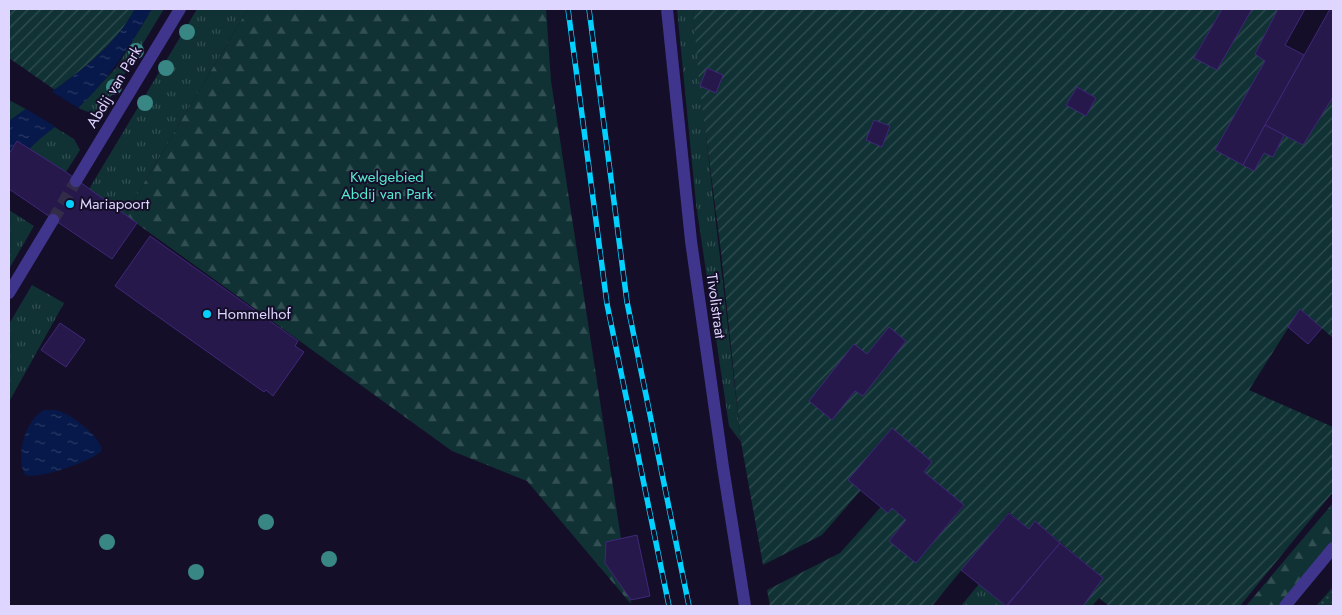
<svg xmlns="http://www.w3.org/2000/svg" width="1342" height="615" viewBox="0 0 1342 615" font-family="Jost,sans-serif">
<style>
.grass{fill:url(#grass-tufts)}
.forest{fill:url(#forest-firs)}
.park{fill:url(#park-dots)}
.garden{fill:url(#garden-furrows);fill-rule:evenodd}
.water{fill:url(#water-ripples)}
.pier{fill:#150e29}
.building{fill:#27184c;stroke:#3f2879}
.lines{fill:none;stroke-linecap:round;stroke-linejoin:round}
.street-tunnel{stroke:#332c49;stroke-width:12;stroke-dasharray:12 6;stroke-linecap:butt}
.lane{stroke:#3f358c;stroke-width:12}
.street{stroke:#3f358c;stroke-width:12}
.rail-casing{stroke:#02d1ff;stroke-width:5.5}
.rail{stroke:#150e29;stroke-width:4;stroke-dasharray:11;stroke-linecap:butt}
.tree{fill:#398785}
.poi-dot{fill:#02d1ff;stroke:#150e29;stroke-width:2}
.labels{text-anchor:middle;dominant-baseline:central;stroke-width:4;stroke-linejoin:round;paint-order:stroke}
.street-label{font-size:15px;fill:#ded6ff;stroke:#150e29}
.park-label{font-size:15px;fill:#57ead1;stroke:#150e29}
.poi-label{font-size:15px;fill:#ded6ff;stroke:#150e29;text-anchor:start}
</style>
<defs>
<pattern id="grass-tufts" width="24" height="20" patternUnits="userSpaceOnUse" patternTransform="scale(1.25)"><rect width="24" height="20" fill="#103234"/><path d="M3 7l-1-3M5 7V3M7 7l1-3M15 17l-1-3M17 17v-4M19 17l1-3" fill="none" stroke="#324f52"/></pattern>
<pattern id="forest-firs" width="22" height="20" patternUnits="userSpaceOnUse" patternTransform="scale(1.25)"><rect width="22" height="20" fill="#103234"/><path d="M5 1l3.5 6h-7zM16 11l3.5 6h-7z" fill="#324f52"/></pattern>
<pattern id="park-dots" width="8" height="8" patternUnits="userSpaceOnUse" patternTransform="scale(1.25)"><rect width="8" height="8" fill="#103234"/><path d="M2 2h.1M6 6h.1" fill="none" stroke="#324f52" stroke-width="1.8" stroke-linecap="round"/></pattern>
<pattern id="garden-furrows" width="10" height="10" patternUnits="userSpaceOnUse" patternTransform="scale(1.25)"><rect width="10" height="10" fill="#103234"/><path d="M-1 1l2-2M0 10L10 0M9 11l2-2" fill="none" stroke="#324f52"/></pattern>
<pattern id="water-ripples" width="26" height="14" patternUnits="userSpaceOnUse" patternTransform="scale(1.25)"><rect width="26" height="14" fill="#06194a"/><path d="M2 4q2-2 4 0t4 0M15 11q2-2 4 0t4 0" fill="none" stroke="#2a3a65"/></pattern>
</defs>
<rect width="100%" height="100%" fill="#150e29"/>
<g class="grass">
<polygon points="152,9 164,9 102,111 93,114 78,108 116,68"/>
<polygon points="197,9 248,9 125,215 89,189"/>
<path d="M 677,9 L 693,9 C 707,153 725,298 741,442 L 729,426 L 696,204 Z"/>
<polygon points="9,100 26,109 9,121"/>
<polygon points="53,126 74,139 80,150 66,172 29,149"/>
<polygon points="9,210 34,226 9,269"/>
<polygon points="32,285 64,303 9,402 9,324"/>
<polygon points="979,584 1005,606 961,606"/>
</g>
<g class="forest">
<polygon points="248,9 546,9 551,81 631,604 527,481 452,451 125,215"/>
<polygon points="1333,503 1333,550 1288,606 1246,606"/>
</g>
<polygon class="park" points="1333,587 1333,606 1316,606"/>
<g class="garden">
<path d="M 9,9 L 135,9 C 116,44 86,66 55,90 L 9,58 Z"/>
<path d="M 693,9 L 1222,9 L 1194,57 L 1217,70 L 1252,9 L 1278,9 L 1255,53 L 1265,61 L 1215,150 L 1254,171 L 1264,153 L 1273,157 L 1284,135 L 1303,145 L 1333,97 L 1333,338 L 1300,309 L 1249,390 L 1333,427 L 1333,492 L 1240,606 L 1109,606 L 1099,598 L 1092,606 L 1083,606 L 1103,578 L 1035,521 L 1029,529 L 1009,512 L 932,606 L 770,606 L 767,590 L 840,553 L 881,507 L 888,513 L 892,508 L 906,520 L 889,541 L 916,563 L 964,506 L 924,472 L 932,462 L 892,428 L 861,490 L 822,535 L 763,565 L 741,442 L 721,252 L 699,81 ZM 1077,87 L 1096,98 L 1086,116 L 1067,105 Z"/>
</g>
<g class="water">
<path d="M 135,9 L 152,9 C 130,45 111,77 79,107 C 63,122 45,133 29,149 L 17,141 L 9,154 L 9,121 C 55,88 107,60 135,9 Z"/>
<path d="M 44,410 C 47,410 52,410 56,410 C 70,413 100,436 102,450 C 94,461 37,480 25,475 C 15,456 25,420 44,410 Z"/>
</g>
<polygon class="pier" points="49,90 80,109 56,127 23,107"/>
<g class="building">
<polygon points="1222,9 1252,9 1217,70 1194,58"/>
<polygon points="1278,9 1305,9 1285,45 1304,55 1243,165 1215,150 1265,61 1255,54"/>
<polygon points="1330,9 1333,9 1333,97 1303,145 1265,125"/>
<polygon points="707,68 723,75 716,93 700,86"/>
<polygon points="1077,87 1096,98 1086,116 1066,105"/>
<polygon points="874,120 890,126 882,147 866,140"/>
<polygon points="1265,125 1284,135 1273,157 1264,153 1254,171 1243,165"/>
<polygon points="17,141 66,172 137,223 112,259 9,189 9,154"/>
<polygon points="150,236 298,341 295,346 304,352 273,396 266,390 264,392 115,286"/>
<polygon points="1300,309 1322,328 1308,344 1288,327"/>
<polygon points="60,323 85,340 66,367 41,350"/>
<polygon points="889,327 906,341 863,396 855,391 832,420 809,401 854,344 867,354"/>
<polygon points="892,428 932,462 924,472 964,505 916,563 889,541 906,520 892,508 888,513 848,480"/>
<polygon points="1009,513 1029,529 1035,521 1060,543 1006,606 961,570"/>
<polygon points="637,535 650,596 631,600 605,563 606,542"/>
<polygon points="1060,543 1103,578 1083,606 1007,606"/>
</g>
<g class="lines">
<polyline class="street-tunnel" points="53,220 76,181"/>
<polyline class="lane" points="1285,606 1333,548"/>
<g class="street">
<polyline points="667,9 691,241 723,467 745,606"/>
<polyline points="76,181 180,9"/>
<polyline points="9,293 53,220"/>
</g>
<g class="rail-casing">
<g id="rail">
<polyline points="568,9 607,304 669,606"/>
<polyline points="589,9 627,302 689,606"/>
</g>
</g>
<use href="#rail" class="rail"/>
</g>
<g class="tree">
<circle cx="187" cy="32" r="8"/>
<circle cx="136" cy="51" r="8"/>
<circle cx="166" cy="68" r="8"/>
<circle cx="114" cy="87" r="8"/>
<circle cx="145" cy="103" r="8"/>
<circle cx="266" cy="522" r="8"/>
<circle cx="107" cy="542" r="8"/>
<circle cx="329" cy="559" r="8"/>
<circle cx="196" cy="572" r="8"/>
</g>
<g class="poi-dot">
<circle cx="70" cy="204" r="5"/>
<circle cx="207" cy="314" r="5"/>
</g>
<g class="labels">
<g class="street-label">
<text transform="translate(114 87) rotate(-59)">Abdij van Park</text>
<text transform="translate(716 306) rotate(82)">Tivolistraat</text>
</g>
<g class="park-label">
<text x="387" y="177">Kwelgebied<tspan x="387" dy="17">Abdij van Park</tspan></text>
</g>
<g class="poi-label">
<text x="80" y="204">Mariapoort</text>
<text x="217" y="314">Hommelhof</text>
</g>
</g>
<rect width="1342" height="615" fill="none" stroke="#ded6ff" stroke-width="20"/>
</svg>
